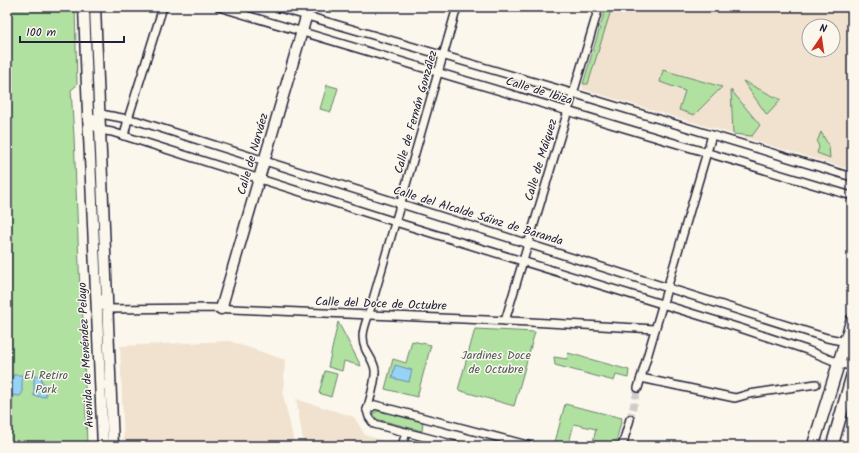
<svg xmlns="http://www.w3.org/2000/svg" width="859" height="453" viewBox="0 0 859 453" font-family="Kalam,sans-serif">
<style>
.built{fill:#f0e2ce;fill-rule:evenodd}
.green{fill:#b1e1a1;stroke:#6a826e}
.water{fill:#96d3f6;stroke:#688cab}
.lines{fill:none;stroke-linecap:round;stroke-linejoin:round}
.street-tunnel{stroke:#d0ccc9;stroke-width:7;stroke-dasharray:7 3.5;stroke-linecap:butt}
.street-casing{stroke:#22223b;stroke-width:10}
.secondary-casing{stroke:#22223b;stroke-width:13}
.primary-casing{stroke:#22223b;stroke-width:14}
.street{stroke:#fbf7ec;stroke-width:7}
.secondary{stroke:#fbf7ec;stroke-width:10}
.primary{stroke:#fbf7ec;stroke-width:11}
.labels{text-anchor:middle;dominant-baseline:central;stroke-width:3;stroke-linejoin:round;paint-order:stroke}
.street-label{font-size:12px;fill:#22223b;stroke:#fbf7ec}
.park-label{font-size:12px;fill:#4d5b5a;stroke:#fbf7ec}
</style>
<rect width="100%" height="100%" fill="#fbf7ec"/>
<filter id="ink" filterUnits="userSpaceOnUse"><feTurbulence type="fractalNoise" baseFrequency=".025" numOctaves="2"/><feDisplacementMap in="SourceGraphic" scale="8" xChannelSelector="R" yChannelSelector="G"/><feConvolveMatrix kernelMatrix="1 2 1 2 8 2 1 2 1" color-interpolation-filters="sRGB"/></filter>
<g filter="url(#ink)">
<g class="built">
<path d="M 606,7 L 852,7 L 852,170 L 582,89 ZM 809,26 L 833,26 L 833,50 L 809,50 Z"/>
<polygon points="229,341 285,360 283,395 295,446 124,446 120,346"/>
<polygon points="296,399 354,417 365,435 391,443 390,446 304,446"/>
</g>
<g class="green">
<polygon points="7,7 75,7 77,83 76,86 71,90 74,136 80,291 82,292 87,446 7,446"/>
<polygon points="606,7 612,7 588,84 583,84"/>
<polygon points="663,70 722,87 694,115 679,110 685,91 660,82"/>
<polygon points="743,81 781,100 767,115"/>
<polygon points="327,85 338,88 331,112 320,109"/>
<polygon points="731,90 760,125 752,136 733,134"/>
<polygon points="821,132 829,146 830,158 817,153 819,147 817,142"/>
<polygon points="338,322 361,366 344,361 342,371 328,367"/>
<polygon points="475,329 535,332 514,406 458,390"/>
<polygon points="412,341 431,345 417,397 385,389 393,359 406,363"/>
<polygon points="568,353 629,370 628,378 616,375 614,381 555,365 554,357 567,359"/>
<polygon points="325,371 337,374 331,397 319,393"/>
<polygon points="565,404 622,418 615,446 592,446 596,429 574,424 568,446 555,442"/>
<polygon points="378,411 423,422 422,431 376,419 372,414"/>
</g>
<g class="water">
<polygon points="395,365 412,370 409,382 392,378"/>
<polygon points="13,375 22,375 22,394 20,396 10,395 9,382 12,381"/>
<polygon points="34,376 41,376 42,382 45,384 46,397 34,396"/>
</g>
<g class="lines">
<polyline class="street-tunnel" points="630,419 638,388"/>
<g class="street-casing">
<g id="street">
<polyline points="219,7 852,196"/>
<polyline points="276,7 562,90 852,177"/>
<polyline points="99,110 102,114 106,115 138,121 827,338 852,343"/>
<polyline points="92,117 94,126 100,130 112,132 405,225 743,329 807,350 841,364 852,366"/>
<polyline points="124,136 128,119 163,7"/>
<polyline points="99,298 100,304 107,309 210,308 530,322 655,329"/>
<polyline points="505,321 599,7"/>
<polyline points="641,378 735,398 749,394 816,384"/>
<polyline points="638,388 712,135"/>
<path d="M 367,410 C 370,399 376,381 375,370 C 374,362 369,356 366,350 C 359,335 366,324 370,310 L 457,7"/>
<polyline points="402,446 406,432"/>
<polyline points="459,446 374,424 369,417 367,410 375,405 531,446"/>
<polyline points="622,446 630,419"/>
</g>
</g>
<g class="secondary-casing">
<g id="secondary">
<polyline points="84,7 88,113 103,446"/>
<polyline points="95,7 113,446"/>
<polyline points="221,309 309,7"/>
</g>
</g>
<g class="primary-casing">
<g id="primary">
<polyline points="813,446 852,320"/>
<polyline points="832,446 852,376"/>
</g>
</g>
<use href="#street" class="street"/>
<use href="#secondary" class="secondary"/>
<use href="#primary" class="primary"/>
</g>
</g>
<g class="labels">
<g class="street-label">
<text transform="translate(539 91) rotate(17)">Calle de Ibiza</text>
<text transform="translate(416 112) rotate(-74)">Calle de Fernán González</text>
<text transform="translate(253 154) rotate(-74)">Calle de Narváez</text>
<text transform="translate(541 160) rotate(-73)">Calle de Máiquez</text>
<text transform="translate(478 216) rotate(17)">Calle del Alcalde Sáinz de Baranda</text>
<text transform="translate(381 304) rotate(2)">Calle del Doce de Octubre</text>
<text transform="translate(86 355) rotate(-93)">Avenida de Menéndez Pelayo</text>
</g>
<g class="park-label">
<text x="496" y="355">Jardines Doce<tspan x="496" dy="14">de Octubre</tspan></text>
<text x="46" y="375">El Retiro<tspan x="46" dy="14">Park</tspan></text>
</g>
</g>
<rect width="859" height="453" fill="none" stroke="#fbf7ec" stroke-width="24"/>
<rect x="12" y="12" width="835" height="429" fill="none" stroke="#22223b" stroke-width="1.5" filter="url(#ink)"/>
<g transform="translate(821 38) rotate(13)"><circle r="19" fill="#fbf7ec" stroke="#a4a2a5"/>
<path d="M0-3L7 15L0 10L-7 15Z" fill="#c8321e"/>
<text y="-6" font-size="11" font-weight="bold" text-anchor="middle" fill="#22223b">N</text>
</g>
<path d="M20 36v6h104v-6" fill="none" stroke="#22223b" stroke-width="2"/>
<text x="26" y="36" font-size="12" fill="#22223b" stroke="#fbf7ec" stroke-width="3" paint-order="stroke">100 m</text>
</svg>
